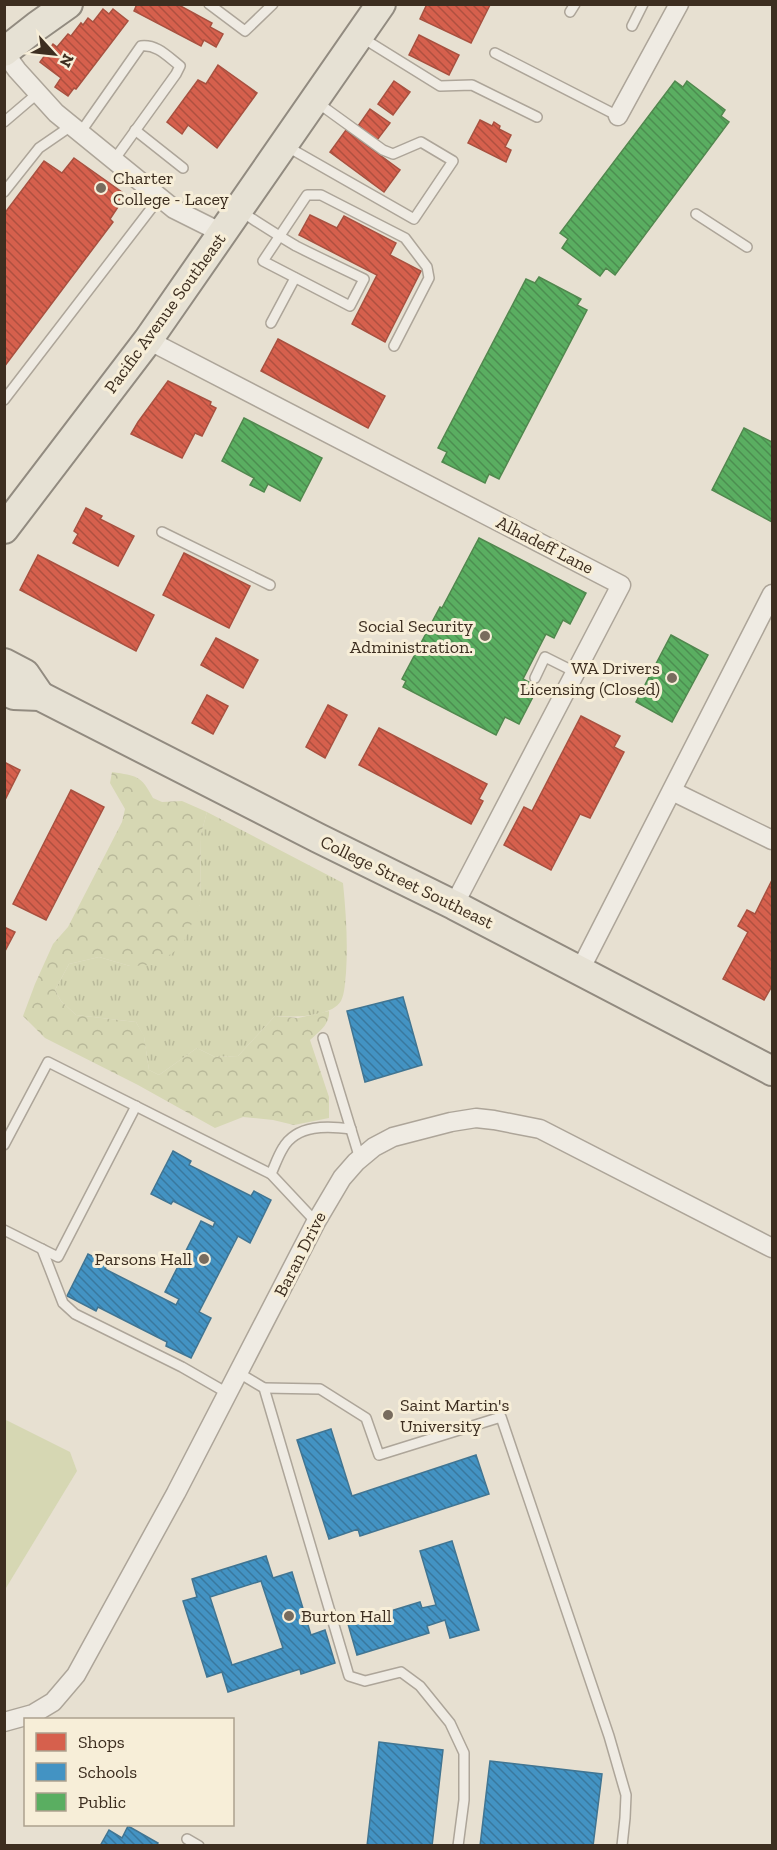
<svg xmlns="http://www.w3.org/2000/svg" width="777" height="1850" viewBox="0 0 777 1850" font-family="'Zilla Slab',serif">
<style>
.grass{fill:url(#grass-tufts)}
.forest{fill:url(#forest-crowns)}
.pitch{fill:#d6d7b3}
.shops{fill:url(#shops-back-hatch);stroke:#a85140;stroke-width:1.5}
.schools{fill:url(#schools-back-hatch);stroke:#417592;stroke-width:1.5;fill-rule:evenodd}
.public{fill:url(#public-back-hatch);stroke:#51884e;stroke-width:1.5}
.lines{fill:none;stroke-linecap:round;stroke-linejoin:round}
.service-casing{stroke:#ada599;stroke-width:12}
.minor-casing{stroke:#ada599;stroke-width:21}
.primary-casing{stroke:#928b80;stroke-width:32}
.service{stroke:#efebe3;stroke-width:9}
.minor{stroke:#efebe3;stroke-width:18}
.primary{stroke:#e6e1d4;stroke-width:28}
.poi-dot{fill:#786c5e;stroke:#f7eed8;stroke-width:2}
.labels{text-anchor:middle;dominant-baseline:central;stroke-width:6;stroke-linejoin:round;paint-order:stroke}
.poi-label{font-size:18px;fill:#3d2e20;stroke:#f7eed8;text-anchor:start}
.street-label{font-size:18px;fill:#3d2e20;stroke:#f7eed8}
</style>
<defs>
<pattern id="grass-tufts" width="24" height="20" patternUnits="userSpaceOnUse" patternTransform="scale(1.5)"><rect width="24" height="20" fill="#d6d7b3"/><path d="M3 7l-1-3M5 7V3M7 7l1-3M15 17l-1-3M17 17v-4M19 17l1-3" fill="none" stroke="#b9b99a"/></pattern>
<pattern id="forest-crowns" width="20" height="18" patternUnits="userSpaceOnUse" patternTransform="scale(1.5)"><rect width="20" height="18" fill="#d6d7b3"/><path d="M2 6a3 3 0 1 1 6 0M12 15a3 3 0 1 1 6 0" fill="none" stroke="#b9b99a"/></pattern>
<pattern id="shops-back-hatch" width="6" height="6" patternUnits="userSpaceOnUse" patternTransform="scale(1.5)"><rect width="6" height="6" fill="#d6604d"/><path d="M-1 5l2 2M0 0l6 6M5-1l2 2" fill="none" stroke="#af5040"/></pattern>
<pattern id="schools-back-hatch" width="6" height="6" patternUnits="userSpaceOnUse" patternTransform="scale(1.5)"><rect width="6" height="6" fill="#4393c3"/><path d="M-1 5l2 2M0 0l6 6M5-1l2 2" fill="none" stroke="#39789e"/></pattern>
<pattern id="public-back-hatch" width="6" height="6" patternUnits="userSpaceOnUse" patternTransform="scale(1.5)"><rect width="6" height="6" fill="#5aae61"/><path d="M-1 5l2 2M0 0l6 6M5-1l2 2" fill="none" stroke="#4c8e50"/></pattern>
</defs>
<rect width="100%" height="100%" fill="#e7e0d1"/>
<path class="grass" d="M 207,812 L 343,883 C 346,913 348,943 346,973 C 345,981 345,993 341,1001 C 330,1018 292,1017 275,1016 L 238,1056 L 215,1057 L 197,1048 L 159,1075 L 149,1070 L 144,1037 L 136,1022 L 76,1015 L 61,1001 L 55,990 L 69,964 L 99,957 L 130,966 L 200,905 L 201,834 Z"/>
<path class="forest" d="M 112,772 C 137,776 141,775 153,798 L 162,802 L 182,801 L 207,812 L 201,834 L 200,905 L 182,946 L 155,965 L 130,966 L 99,957 L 69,964 L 55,990 L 61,1001 L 76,1015 L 136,1022 L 144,1036 L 149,1070 L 159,1075 L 197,1048 L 215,1057 L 238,1056 L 275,1016 L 298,1018 L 329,1011 C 330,1024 320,1031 310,1040 L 329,1097 L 329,1118 L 294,1125 L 273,1120 L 243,1117 L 215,1128 L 138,1085 L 45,1038 L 23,1016 L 35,984 L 53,944 L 68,927 L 122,822 L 125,809 L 110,783 Z"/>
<polygon class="pitch" points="4,1419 70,1452 77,1471 6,1588"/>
<g class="shops">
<polygon points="137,4 177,4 212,23 210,27 223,34 216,47 204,40 201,46 134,11"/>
<polygon points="427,4 489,4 490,5 471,43 420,19"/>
<polygon points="103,9 109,14 113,9 128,21 76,89 74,88 68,96 55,87 61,78 40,62 53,44 57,47 68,34 71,36 81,23 83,25 88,18 93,22"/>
<polygon points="419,35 459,55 449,75 409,55"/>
<polygon points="218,65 257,93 217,148 188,125 182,134 167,122 198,80 206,84"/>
<polygon points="394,81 410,92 393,115 378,104"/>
<polygon points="370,109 390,123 377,140 358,126"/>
<polygon points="480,120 492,126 494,122 500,126 499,129 511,135 505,147 511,150 506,162 468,143"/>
<polygon points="346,130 400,170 384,192 330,152"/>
<polygon points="74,158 126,195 110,219 113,222 4,367 4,214 44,161 62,173"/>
<polygon points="310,215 337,228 344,216 396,243 390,255 421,271 385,342 352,324 377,275 299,235"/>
<polygon points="278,339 385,396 368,428 261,371"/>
<polygon points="168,381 211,402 210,405 216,408 202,436 195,433 182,458 131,434 138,422"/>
<polygon points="86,508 102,516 100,519 134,536 118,566 73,543 78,534 74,531"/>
<polygon points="184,553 250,586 229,628 163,595"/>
<polygon points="38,555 154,615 136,651 20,590"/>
<polygon points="216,638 258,660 243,688 201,665"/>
<polygon points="207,695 228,706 213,734 192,723"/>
<polygon points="328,705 347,715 325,758 306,747"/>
<polygon points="581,716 620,736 614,747 624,752 590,818 580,814 551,870 504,845 524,807 532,811"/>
<polygon points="379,728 487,784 479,799 483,801 471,824 359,765"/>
<polygon points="4,762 20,770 4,802"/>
<polygon points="71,790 104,807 46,920 13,904"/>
<polygon points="772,880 772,986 764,1000 723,979 748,932 738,926 747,910 755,914"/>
<polygon points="4,927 15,932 4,953"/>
</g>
<g class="schools">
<polygon points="403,997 422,1065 365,1082 347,1011"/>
<polygon points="173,1151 191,1161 189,1165 251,1196 254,1191 271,1200 250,1243 238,1236 199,1312 211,1318 191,1358 166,1346 167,1342 98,1307 96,1311 67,1296 88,1254 108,1264 105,1269 176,1305 179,1299 165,1292 201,1221 213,1227 215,1222 173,1201 171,1204 151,1194"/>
<polygon points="331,1429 352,1496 476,1455 489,1494 360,1536 358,1529 329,1539 297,1440"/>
<polygon points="452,1541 479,1630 450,1638 445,1620 427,1626 429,1633 357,1655 348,1624 420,1602 422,1608 436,1605 420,1551"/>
<path d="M 266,1556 L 273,1578 L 292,1572 L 311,1635 L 325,1630 L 335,1663 L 301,1674 L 300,1669 L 228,1692 L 222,1672 L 207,1677 L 183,1601 L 197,1597 L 192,1579 ZM 261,1581 L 283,1648 L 232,1665 L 210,1597 Z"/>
<polygon points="379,1742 443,1750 432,1846 367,1846"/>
<polygon points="490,1761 602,1774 593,1846 480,1846"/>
<polygon points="128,1826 158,1843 156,1846 100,1846 109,1830 122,1838"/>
</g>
<g class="public">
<polygon points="675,81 683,87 687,81 725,110 721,116 729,122 615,275 606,268 600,276 562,248 568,239 560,233"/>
<polygon points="539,277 581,299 577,305 587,310 499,479 489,474 485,483 442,462 447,452 438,448 526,279 535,283"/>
<polygon points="244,418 322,458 300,501 268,484 264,492 250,485 254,478 222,461"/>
<polygon points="744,428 772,442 772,522 712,490"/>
<polygon points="479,538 586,593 570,624 563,620 554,638 546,634 523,679 538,687 519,724 505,717 496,735 403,687 406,681 402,679 440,607 442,608"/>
<polygon points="671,635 708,655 672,722 636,702"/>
</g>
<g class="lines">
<g class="service-casing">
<g id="service">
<polyline points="209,4 245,31 273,4"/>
<polyline points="570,12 575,4"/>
<polyline points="632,26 643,4"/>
<polyline points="361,37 440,86 472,85 537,117"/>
<polyline points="495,53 618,116"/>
<polyline points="4,122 38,93"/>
<polyline points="135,130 183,168"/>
<path d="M 80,133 L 141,46 C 157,44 168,57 180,66 L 176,74 L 114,160"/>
<polyline points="286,146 414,219 453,161 421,142 393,154 383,150 318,103"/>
<polyline points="4,192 39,148 71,126"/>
<path d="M 240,211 C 259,223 277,235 296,246 C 318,257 341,268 364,279 L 350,306 L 263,261 L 307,195 L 321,195 L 405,238 L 427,267 L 429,278 L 394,346"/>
<polyline points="696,214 747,247"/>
<polyline points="271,323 295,278"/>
<polyline points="4,400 160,197"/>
<polyline points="162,532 270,585"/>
<polyline points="535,678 545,657 575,672"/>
<polyline points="323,1038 360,1159"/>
<polyline points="4,1145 48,1062 271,1174 316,1222"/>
<path d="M 271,1174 C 275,1165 278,1156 283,1148 C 297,1124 328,1126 351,1129"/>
<polyline points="4,1230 58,1257 136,1106"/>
<polyline points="42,1249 63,1303 75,1314 182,1367 229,1394"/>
<polyline points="239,1373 264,1388 349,1676 365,1681 401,1672 420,1686 450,1723 464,1753 464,1800 458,1846"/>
<polyline points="264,1388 320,1389 366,1418 379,1455 501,1417 609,1736 626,1795 625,1818 622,1846"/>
<polyline points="187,1839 199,1846"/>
</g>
</g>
<g class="minor-casing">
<g id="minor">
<polyline points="4,52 17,70 56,113 174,209 222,233"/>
<polyline points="618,116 679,4"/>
<polyline points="148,340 621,585 454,905"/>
<polyline points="672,791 772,840"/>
<polyline points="580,970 772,594"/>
<polyline points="4,1722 33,1714 53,1702 76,1675 176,1493 316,1222 342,1178 356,1162 374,1147 393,1137 451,1122 476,1118 494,1120 540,1129 772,1248"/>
</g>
</g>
<g class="primary-casing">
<g id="primary">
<polyline points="4,52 37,26 68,4"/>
<polyline points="4,529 148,340 381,4"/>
<polyline points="4,663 25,674 40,696"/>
<polyline points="4,690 14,695 40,696 318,838 454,905 772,1071"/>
</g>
</g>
<use href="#service" class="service"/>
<use href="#minor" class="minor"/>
<use href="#primary" class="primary"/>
</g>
<g class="poi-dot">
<circle cx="101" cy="188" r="6"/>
<circle cx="485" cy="636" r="6"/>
<circle cx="672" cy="678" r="6"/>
<circle cx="204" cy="1259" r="6"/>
<circle cx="388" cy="1415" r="6"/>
<circle cx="289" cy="1616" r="6"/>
</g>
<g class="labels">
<g class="poi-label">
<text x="113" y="178">Charter<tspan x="113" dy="21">College - Lacey</tspan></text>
<text x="473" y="626" text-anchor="end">Social Security<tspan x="473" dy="21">Administration.</tspan></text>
<text x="660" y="668" text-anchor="end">WA Drivers<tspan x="660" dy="21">Licensing (Closed)</tspan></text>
<text x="192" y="1259" text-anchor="end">Parsons Hall</text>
<text x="400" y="1405">Saint Martin's<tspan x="400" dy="21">University</tspan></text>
<text x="301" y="1616">Burton Hall</text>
</g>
<g class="street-label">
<text transform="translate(165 313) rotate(-54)">Pacific Avenue Southeast</text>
<text transform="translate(545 545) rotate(27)">Alhadeff Lane</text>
<text transform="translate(407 882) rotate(26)">College Street Southeast</text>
<text transform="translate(300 1254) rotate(-63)">Baran Drive</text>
</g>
</g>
<rect width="777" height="1850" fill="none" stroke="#3d2e20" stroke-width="12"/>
<rect x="24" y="1718" width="210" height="108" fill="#f7eed8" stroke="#ada18e" stroke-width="1.5"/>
<rect x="36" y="1733" width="30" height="18" fill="#d6604d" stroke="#ada18e" stroke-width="1.5"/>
<text x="78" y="1748" font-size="18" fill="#3d2e20">Shops</text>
<rect x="36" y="1763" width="30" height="18" fill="#4393c3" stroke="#ada18e" stroke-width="1.5"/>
<text x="78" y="1778" font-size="18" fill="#3d2e20">Schools</text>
<rect x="36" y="1793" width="30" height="18" fill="#5aae61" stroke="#ada18e" stroke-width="1.5"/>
<text x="78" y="1808" font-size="18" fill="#3d2e20">Public</text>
<g transform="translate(54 54) rotate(117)" stroke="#f7eed8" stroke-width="4.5" paint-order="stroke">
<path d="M0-4.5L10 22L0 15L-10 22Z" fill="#3d2e20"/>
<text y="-9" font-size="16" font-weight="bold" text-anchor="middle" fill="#3d2e20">N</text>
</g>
</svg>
